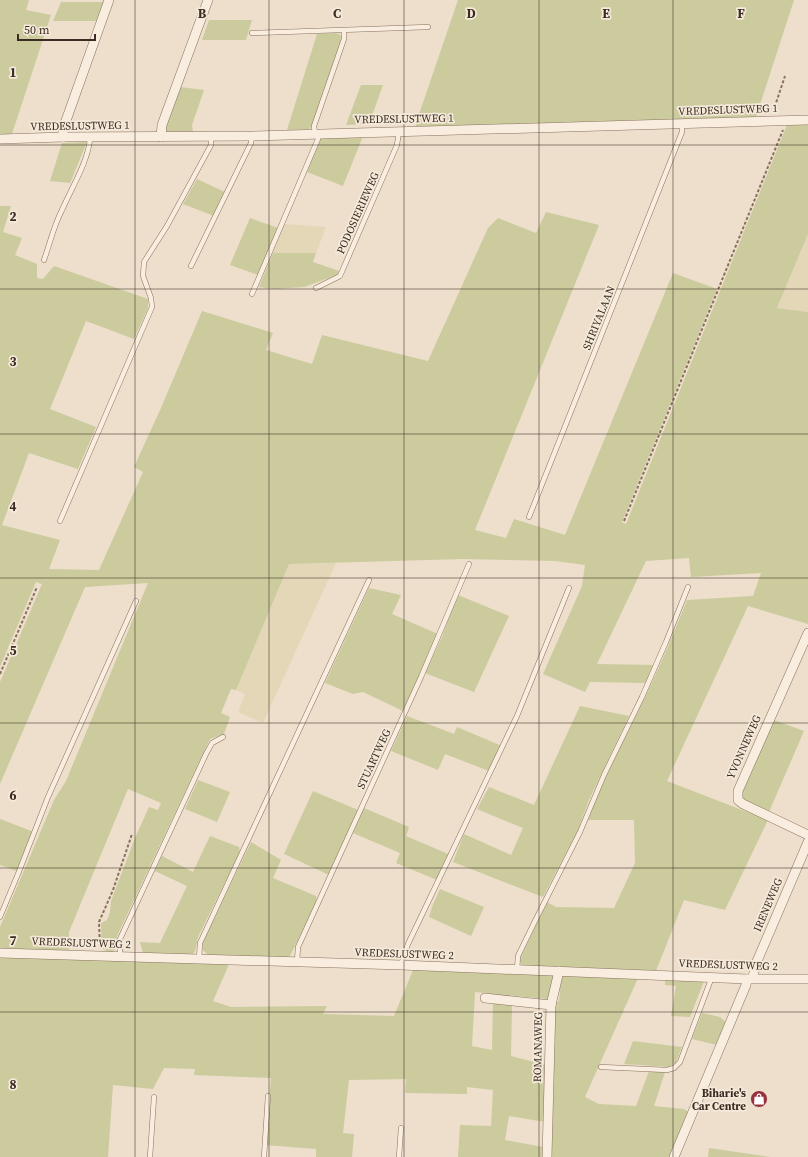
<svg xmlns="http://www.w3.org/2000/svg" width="808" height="1157" viewBox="0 0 808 1157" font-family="'Source Serif 4',serif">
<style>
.farmland{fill:#e3d7b8}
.green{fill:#cbcb9e}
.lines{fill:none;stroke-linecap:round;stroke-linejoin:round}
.lane-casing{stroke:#8a715f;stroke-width:5.5}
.street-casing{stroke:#8a715f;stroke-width:10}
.path{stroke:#8a715f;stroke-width:2;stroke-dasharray:3 2;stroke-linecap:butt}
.lane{stroke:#f8edde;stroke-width:4.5}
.street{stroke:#f8edde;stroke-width:9}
.grid{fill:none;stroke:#3b2b22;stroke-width:1;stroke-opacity:0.55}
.labels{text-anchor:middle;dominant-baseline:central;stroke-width:3.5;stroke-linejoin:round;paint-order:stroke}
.street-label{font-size:11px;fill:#3b2b22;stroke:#f5eada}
.poi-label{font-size:11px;font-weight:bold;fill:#3b2b22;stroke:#f5eada;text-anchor:end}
.grid-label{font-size:13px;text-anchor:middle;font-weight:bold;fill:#3b2b22;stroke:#f5eada;stroke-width:3.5;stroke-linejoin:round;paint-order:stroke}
</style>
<rect width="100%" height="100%" fill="#eddfcb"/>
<g class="farmland">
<polygon points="285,224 326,227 316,253 273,253"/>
<polygon points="808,234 808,312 777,308"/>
<polygon points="336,563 263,723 238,712 245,694 236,690 289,564"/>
</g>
<g class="green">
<polygon points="0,0 29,0 26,10 51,15 12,134 0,134"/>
<polygon points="458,0 794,0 756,117 416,127 416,123"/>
<polygon points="61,2 105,2 99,21 53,21"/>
<polygon points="209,20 252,20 246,40 202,40"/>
<polygon points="335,33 339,34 341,36 341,40 312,125 310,129 287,130 317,34"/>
<polygon points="361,85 383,85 369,124 346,125"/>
<polygon points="180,87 204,90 192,125 193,133 167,133 165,126"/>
<path d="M 808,124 L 808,234 L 777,308 L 808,312 L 808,624 L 748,606 L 667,781 L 768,820 L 725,910 L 684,900 L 656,971 L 523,966 L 520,962 L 522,955 L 547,902 L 556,907 L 614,908 L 635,863 L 634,820 L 588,820 C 604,777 626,737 646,695 C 661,664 674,632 687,600 L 753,596 L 761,573 L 691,577 L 689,558 L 646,561 L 597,664 L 654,665 L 646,683 L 590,682 L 585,692 L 543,674 L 582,586 L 585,565 L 555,561 L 463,559 L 289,564 L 236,690 L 231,689 L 221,713 L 230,717 L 224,734 L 210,739 L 117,936 L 116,949 L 112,952 L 108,952 L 102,948 L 101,923 L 107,920 L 110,912 L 111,901 L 135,838 L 149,807 L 158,810 L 161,803 L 128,789 L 69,932 L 69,951 L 0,949 L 0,927 L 54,800 L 66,781 L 148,583 L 85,587 L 0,784 L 0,682 L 42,584 L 36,582 L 0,667 L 0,206 L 11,206 L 3,232 L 22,238 L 15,255 L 37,264 L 37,278 L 43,279 L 54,266 L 148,299 L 148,308 L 134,339 L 86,321 L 50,409 L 96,427 L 78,469 L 29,453 L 2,525 L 60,540 L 49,569 L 99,570 L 143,472 L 134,467 L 161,408 L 202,311 L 273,333 L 266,350 L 312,364 L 322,335 L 428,361 L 488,228 L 498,218 L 536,233 L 546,212 L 599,225 L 475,530 L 506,538 L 514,519 L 565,535 L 673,273 L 717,289 L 622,522 L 626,524 L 787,125 Z"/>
<polygon points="363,136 343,186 307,172 320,137"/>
<polygon points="87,142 70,183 50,181 62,143"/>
<polygon points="197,179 225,192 214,216 183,204"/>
<polygon points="250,218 278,228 258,275 230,265"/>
<polygon points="273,253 316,253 313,262 339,271 337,275 304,287 274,289 259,287"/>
<polygon points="369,588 401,595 392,614 438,634 403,711 363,692 353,694 325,683"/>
<polygon points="458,595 509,616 474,692 425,673 442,637 451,612"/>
<polygon points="580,706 629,716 589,800 578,830 543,897 453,862 464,834 511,855 523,828 477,809 489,787 534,805"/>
<polygon points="407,716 454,734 457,727 502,746 489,771 445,754 438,770 391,751"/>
<polygon points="774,720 804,731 769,812 741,799 741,792"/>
<polygon points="198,780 230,792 217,822 185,809"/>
<polygon points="313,791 358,810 329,875 284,854"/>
<polygon points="364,808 409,827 406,836 448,854 437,880 396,863 400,853 353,833"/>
<polygon points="0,819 34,832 17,871 0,865"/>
<path d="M 210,836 L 239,847 L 240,852 L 198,937 C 196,944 197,954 189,956 L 143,953 L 140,942 L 160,943 L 187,886 L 155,871 L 162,856 L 193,872 Z"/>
<polygon points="251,842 281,860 273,878 316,896 317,901 290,956 286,957 208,955 203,950 203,942"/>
<polygon points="440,889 484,907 471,936 429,917 432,907"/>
<polygon points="0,957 230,962 213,1001 231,1007 327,1006 323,1014 394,1016 413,970 555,975 548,999 475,992 472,1046 492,1050 493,1002 512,1004 511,1056 546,1065 545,1122 509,1116 505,1140 543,1147 543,1157 458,1157 460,1125 491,1126 493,1090 467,1087 467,1094 405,1093 406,1079 349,1080 343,1133 354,1134 352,1157 316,1157 316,1149 265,1145 271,1078 194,1075 195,1069 164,1068 153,1089 113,1085 108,1157 0,1157"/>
<polygon points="564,975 638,978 585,1097 599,1104 636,1106 649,1071 665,1072 654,1106 684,1109 688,1112 669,1157 549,1157 551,1005 559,1001 561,980"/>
<polygon points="665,980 704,981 690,1017 671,1016 676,986 665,985"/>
<polygon points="702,1013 720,1017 726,1022 717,1045 692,1039"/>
<polygon points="633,1041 682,1047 676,1062 669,1067 624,1064"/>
<polygon points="709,1148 770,1157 708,1157"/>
</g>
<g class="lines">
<g class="lane-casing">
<g id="lane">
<polyline points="252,33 428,27"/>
<polyline points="315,134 314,126 344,39 344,30"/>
<path d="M 44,260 C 50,243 54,225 62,210 C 71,189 89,160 90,138"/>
<polyline points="191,266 251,143 252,136"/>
<polyline points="316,288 340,276 397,145 399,131"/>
<polyline points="252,294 318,139 318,133"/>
<polyline points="529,517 682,132 682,124"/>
<polyline points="60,521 152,307 151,298 143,276 144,262 167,226 211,145 211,136"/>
<polyline points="0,917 18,874 48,797 136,601"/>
<polyline points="120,956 120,939 206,754 212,743 223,737"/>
<polyline points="199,959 200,943 369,580"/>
<polyline points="297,962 298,947 421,677 469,564"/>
<polyline points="401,965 408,944 517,716 569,588"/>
<polyline points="517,970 518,956 534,923 580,832 604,775 642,697 666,642 688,587"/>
<polyline points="601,1067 667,1070 674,1068 680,1062 710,982 710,977"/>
<polyline points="150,1157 154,1097"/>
<polyline points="264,1157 268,1096"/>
<polyline points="399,1157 401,1128"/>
</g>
</g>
<g class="street-casing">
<g id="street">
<polyline points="63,137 63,129 109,0"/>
<polyline points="161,137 162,125 208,0"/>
<polyline points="0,139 63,137 252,136 808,120"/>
<polyline points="808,633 738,791 738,800 743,804 808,835"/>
<polyline points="0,953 401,965 747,979 808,979"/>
<polyline points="753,978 755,966 808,842"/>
<polyline points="485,998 551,1005 547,1157"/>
<polyline points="551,1005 559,971"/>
<polyline points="674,1157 746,985 747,979"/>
</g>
</g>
<g class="path">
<polyline points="775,112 775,106 785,76"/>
<polyline points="624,521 783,130"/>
<polyline points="0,674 37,587"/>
<polyline points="100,947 99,922 113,890 132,834"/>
</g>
<use href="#lane" class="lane"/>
<use href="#street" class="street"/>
</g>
<path class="grid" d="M 135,0 L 135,1157M 269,0 L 269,1157M 404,0 L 404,1157M 539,0 L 539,1157M 673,0 L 673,1157M 0,145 L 808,145M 0,289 L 808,289M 0,434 L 808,434M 0,578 L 808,578M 0,723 L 808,723M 0,868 L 808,868M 0,1012 L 808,1012"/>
<defs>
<g id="shop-disc" transform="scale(0.9)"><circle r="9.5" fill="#96323d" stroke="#f5eada"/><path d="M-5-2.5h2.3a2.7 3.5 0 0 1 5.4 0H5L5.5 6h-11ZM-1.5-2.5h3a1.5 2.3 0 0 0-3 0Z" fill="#fff"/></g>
</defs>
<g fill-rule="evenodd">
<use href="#shop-disc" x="759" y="1099"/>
</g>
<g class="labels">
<g class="street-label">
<text transform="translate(728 110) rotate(-2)">VREDESLUSTWEG 1</text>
<text transform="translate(404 119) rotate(-1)">VREDESLUSTWEG 1</text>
<text transform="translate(80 126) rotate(-1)">VREDESLUSTWEG 1</text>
<text transform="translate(358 213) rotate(-66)">PODOSIERIEWEG</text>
<text transform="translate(599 318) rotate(-68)">SHRIYALAAN</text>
<text transform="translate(744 747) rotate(-66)">YVONNEWEG</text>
<text transform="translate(374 759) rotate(-65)">STUARTWEG</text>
<text transform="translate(768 905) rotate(-67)">IRENEWEG</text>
<text transform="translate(81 943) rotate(2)">VREDESLUSTWEG 2</text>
<text transform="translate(404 954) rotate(2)">VREDESLUSTWEG 2</text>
<text transform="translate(728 965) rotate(2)">VREDESLUSTWEG 2</text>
<text transform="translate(538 1047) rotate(-89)">ROMANAWEG</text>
</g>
<g class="poi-label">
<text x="746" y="1093">Biharie's<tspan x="746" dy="13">Car Centre</tspan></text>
</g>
</g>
<g class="grid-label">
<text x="202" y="18">B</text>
<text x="337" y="18">C</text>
<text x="471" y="18">D</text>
<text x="606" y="18">E</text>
<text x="741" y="18">F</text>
<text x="13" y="77">1</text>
<text x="13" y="221">2</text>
<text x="13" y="366">3</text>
<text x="13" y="511">4</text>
<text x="13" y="655">5</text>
<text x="13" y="800">6</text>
<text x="13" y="945">7</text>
<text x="13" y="1089">8</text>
</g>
<path d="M18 34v6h77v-6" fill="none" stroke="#3b2b22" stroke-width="2"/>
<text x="24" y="34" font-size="12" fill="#3b2b22" stroke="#f5eada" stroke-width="3" paint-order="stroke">50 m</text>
</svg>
